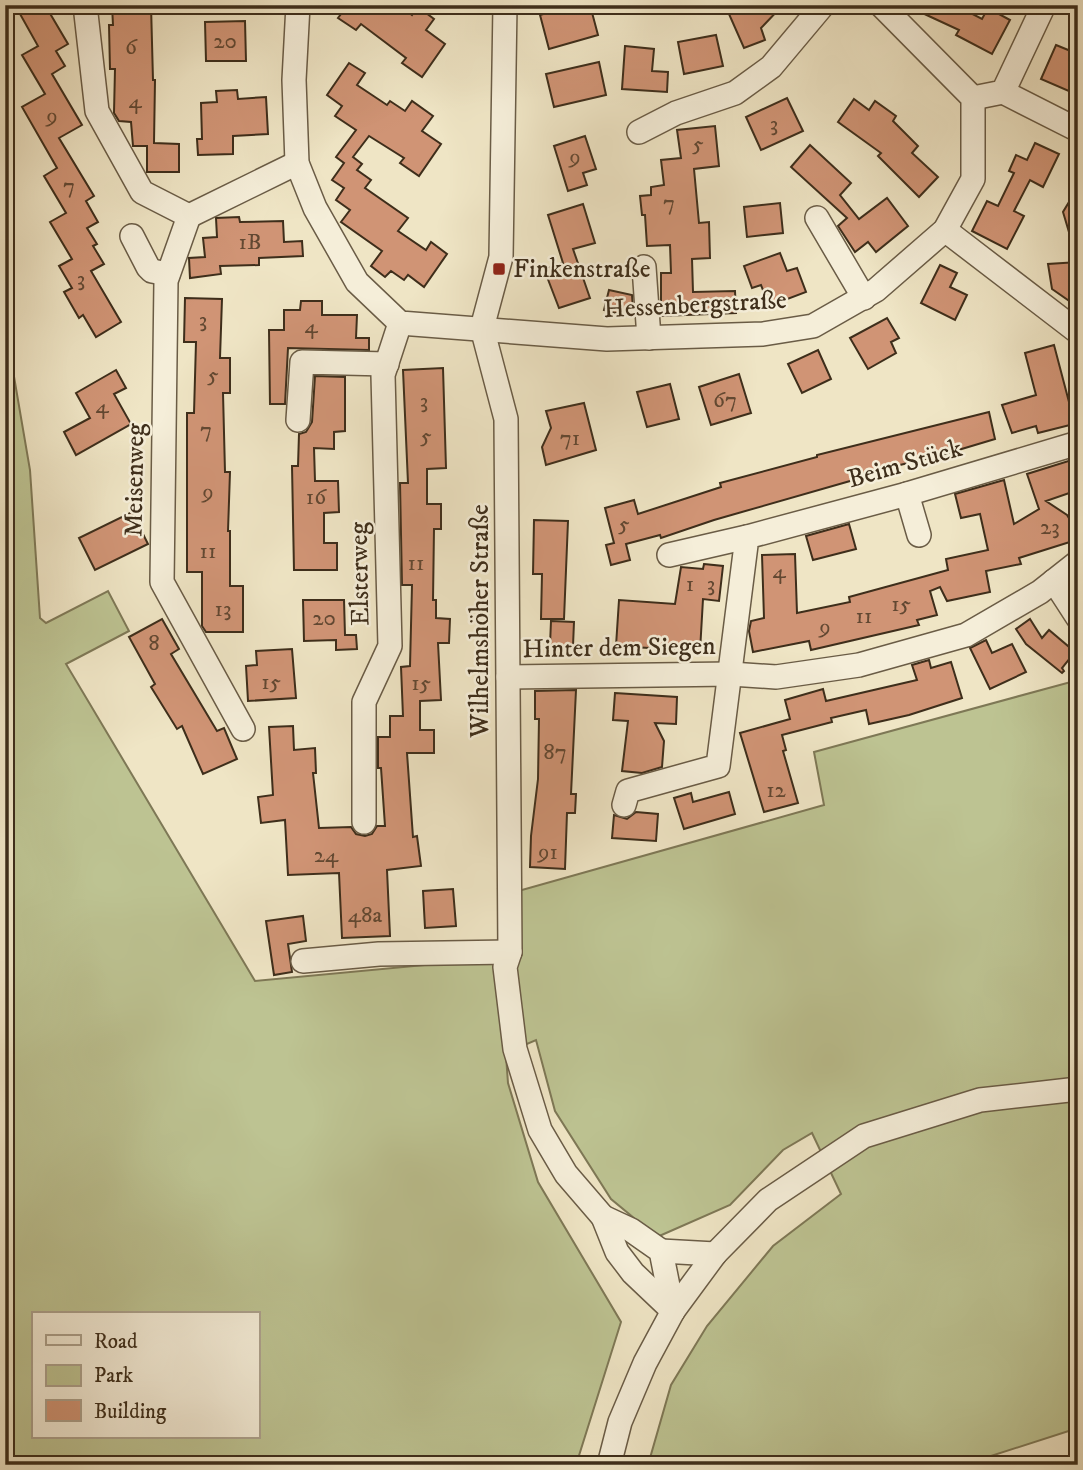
<svg xmlns="http://www.w3.org/2000/svg" width="1083" height="1470" viewBox="0 0 1083 1470" font-family="'IM FELL DW Pica',serif">
<style>
.green{fill:#bdc392;stroke:#7e7856;stroke-width:2;fill-rule:evenodd}
.building{fill:#d09475;stroke:#3e2e1b;stroke-width:2}
.lines{fill:none;stroke-linecap:round;stroke-linejoin:round}
.minor-casing{stroke:#6a5c46;stroke-width:26}
.minor{stroke:#f5eed9;stroke-width:23}
.poi-dot{fill:#8f2418;stroke:#f5eed9;stroke-width:2.5}
.labels{text-anchor:middle;dominant-baseline:central;stroke-width:5;stroke-linejoin:round;paint-order:stroke}
.number-label{font-size:23px;fill:#624832}
.poi-label{font-size:26px;fill:#3e2e1b;stroke:#f5eed9;text-anchor:start}
.street-label{font-size:26px;fill:#3e2e1b;stroke:#f5eed9}
</style>
<rect width="100%" height="100%" fill="#efe5c5"/>
<filter id="stains"><feTurbulence type="fractalNoise" baseFrequency=".00286" numOctaves="4"/><feColorMatrix values="0 0 0 0 .2 0 0 0 0 .09 0 0 0 0 .02 0 0 0 .5 -.17"/></filter>
<radialGradient id="worn" r=".72"><stop offset=".6" stop-color="#630" stop-opacity="0"/><stop offset="1" stop-color="#630" stop-opacity=".3"/></radialGradient>
<g class="green">
<path d="M 5,324 L 30,470 L 40,618 L 46,623 L 108,591 L 129,631 L 66,664 L 255,981 L 499,958 L 508,1083 L 538,1182 L 621,1322 L 576,1465 L 5,1465 ZM 33,1314 L 257,1314 L 257,1437 L 33,1437 Z"/>
<polygon points="1078,680 1078,1428 963,1465 648,1465 671,1385 707,1326 773,1246 841,1194 812,1133 783,1150 730,1205 657,1237 611,1199 555,1111 536,1040 515,1049 498,889 522,890 824,805 814,752"/>
</g>
<g class="building">
<polygon points="15,5 45,5 68,44 56,51 65,66 52,74 82,125 59,138 94,196 86,201 98,222 87,228 97,244 93,246 104,264 91,271 121,322 96,337 83,315 79,318 64,292 72,288 59,266 72,259 50,222 66,213 44,176 57,168 22,107 45,94 22,55 38,46"/>
<polygon points="112,5 151,5 153,80 155,80 154,143 179,144 179,172 147,172 147,146 133,146 131,122 119,121 114,113 115,69 110,69 109,25 113,25"/>
<polygon points="348,5 400,5 412,15 418,7 434,19 426,30 445,44 422,77 402,63 406,58 361,24 356,30 338,18"/>
<polygon points="574,5 590,5 598,35 549,49 540,15"/>
<polygon points="725,5 783,5 761,28 765,40 744,48"/>
<polygon points="905,5 955,5 982,19 988,8 1010,20 992,54 956,35 959,30"/>
<polygon points="245,21 246,61 206,61 205,22"/>
<polygon points="716,35 723,66 684,74 678,42"/>
<polygon points="1056,45 1078,54 1078,95 1041,79"/>
<polygon points="625,46 654,49 652,71 668,72 667,92 622,89"/>
<polygon points="599,62 606,95 554,107 546,74"/>
<polygon points="349,63 365,73 357,85 387,105 390,101 405,111 412,101 433,116 422,131 441,144 419,176 400,163 404,158 369,136 353,157 362,164 357,170 371,180 365,188 408,218 398,231 426,250 431,242 447,254 424,287 408,275 404,280 391,271 385,277 371,266 382,251 341,222 350,210 336,200 344,188 332,180 344,163 336,157 356,130 335,116 342,106 327,95"/>
<polygon points="237,90 238,99 266,97 268,134 233,136 233,154 198,155 197,139 202,139 201,103 217,102 216,91"/>
<polygon points="787,98 803,131 761,150 746,117"/>
<polygon points="854,99 869,110 875,101 896,116 893,121 918,146 912,153 938,177 919,197 878,156 881,153 838,122"/>
<polygon points="715,126 719,166 694,169 699,223 709,222 710,258 692,259 693,292 735,291 736,313 661,316 661,273 671,273 670,245 647,246 645,215 642,215 640,196 651,195 651,187 664,185 661,160 681,158 677,130"/>
<polygon points="585,136 596,169 583,173 587,185 568,191 554,146"/>
<polygon points="1035,143 1059,154 1043,187 1030,180 1014,211 1024,216 1007,249 972,231 987,201 998,206 1014,173 1009,171 1016,155 1027,160"/>
<polygon points="810,145 851,183 840,195 859,219 887,198 908,226 876,252 868,242 855,252 838,226 847,218 791,167"/>
<polygon points="1078,187 1078,248 1074,249 1063,212"/>
<polygon points="780,203 783,233 747,237 744,207"/>
<polygon points="583,204 595,243 573,249 590,298 559,308 544,269 563,263 548,215"/>
<polygon points="239,217 240,222 283,221 284,242 302,241 303,256 259,258 259,265 220,266 221,274 190,278 189,258 205,257 203,238 217,237 216,218"/>
<polygon points="780,253 787,271 797,268 806,292 769,306 761,285 752,288 744,266"/>
<polygon points="1078,262 1078,307 1052,289 1048,264"/>
<polygon points="940,265 957,273 950,287 967,295 955,320 921,303"/>
<polygon points="609,290 632,295 633,309 631,309 629,316 604,310"/>
<polygon points="185,298 222,299 220,358 230,358 230,393 223,393 225,472 230,472 228,531 230,531 230,586 243,586 243,632 206,632 202,626 202,572 187,572 187,413 194,413 196,342 184,342"/>
<polygon points="301,301 322,301 322,315 357,315 356,338 369,338 369,350 288,348 285,404 270,404 269,330 284,330 284,310 300,310"/>
<polygon points="887,318 899,338 891,342 896,353 868,369 850,338"/>
<polygon points="1054,345 1069,402 1078,399 1078,423 1038,433 1036,426 1012,433 1002,405 1036,395 1025,353"/>
<polygon points="818,350 831,379 802,393 788,364"/>
<polygon points="443,368 446,468 427,469 427,504 441,504 441,529 434,529 433,600 436,600 436,618 450,619 449,643 438,643 441,700 420,701 420,730 434,730 434,753 407,753 413,837 417,836 421,866 387,870 390,936 342,938 339,873 288,875 285,820 261,823 258,797 273,795 269,727 293,726 294,750 315,748 316,773 313,773 319,828 351,827 356,834 365,836 372,834 377,826 385,826 381,768 378,768 378,737 390,737 390,716 403,716 401,667 410,666 412,585 402,585 400,483 408,483 403,370"/>
<polygon points="116,370 126,388 114,394 131,424 76,455 64,432 90,418 76,393"/>
<polygon points="739,374 751,413 711,425 699,387"/>
<polygon points="315,376 345,377 345,431 334,432 334,449 314,448 315,481 338,481 339,512 324,513 324,543 337,543 337,570 294,570 292,466 298,466 299,434 306,432 312,422"/>
<polygon points="670,384 679,419 647,427 637,392"/>
<polygon points="584,403 596,450 546,465 542,447 551,428 546,411"/>
<polygon points="989,412 995,439 945,454 863,474 864,477 714,520 661,538 660,535 626,544 630,560 611,565 606,545 614,543 605,508 634,500 638,514 721,487 720,483 817,457 817,455"/>
<polygon points="1078,458 1078,490 1046,501 1067,515 1072,523 1073,541 1019,558 1021,564 986,571 990,592 947,601 940,587 930,591 937,615 917,620 919,625 811,650 809,641 753,652 749,631 751,621 764,618 762,555 795,554 797,613 850,602 849,597 948,570 946,559 988,550 980,514 961,518 955,494 1004,480 1014,524 1039,509 1027,474"/>
<polygon points="132,512 148,544 95,570 79,538"/>
<polygon points="534,520 568,521 564,619 541,619 542,574 533,574"/>
<polygon points="849,524 856,549 813,560 806,536"/>
<polygon points="704,564 723,566 719,601 703,599 700,651 616,646 619,600 675,604 681,567 703,569"/>
<polygon points="303,600 344,600 345,635 356,635 357,649 336,650 336,640 304,641"/>
<polygon points="162,619 179,649 171,654 217,731 224,728 237,759 203,774 182,726 177,729 151,687 155,684 129,637"/>
<polygon points="1030,619 1042,638 1049,630 1075,652 1062,668 1064,671 1062,673 1026,644 1016,629"/>
<polygon points="551,621 574,622 573,646 550,645"/>
<polygon points="986,640 992,653 1012,644 1026,672 990,689 970,648"/>
<polygon points="292,649 296,698 248,701 246,666 257,665 256,651"/>
<polygon points="929,660 931,668 951,662 962,698 909,715 869,724 866,710 831,718 832,722 782,735 786,750 783,751 798,803 764,812 740,733 790,719 785,700 823,689 826,701 917,680 912,665"/>
<polygon points="576,690 571,794 576,794 575,813 567,813 565,869 530,867 531,836 538,779 539,719 535,719 535,691"/>
<polygon points="615,693 677,697 676,724 655,723 664,741 662,767 642,773 622,771 628,721 613,720"/>
<polygon points="729,792 735,814 684,829 674,798 691,793 693,802"/>
<polygon points="636,812 658,814 656,841 612,838 614,815 627,819"/>
<polygon points="453,889 456,926 425,928 423,891"/>
<polygon points="303,916 306,941 288,944 292,972 274,975 266,921"/>
</g>
<g class="lines">
<g class="minor-casing">
<g id="minor">
<polyline points="85,5 97,111 142,192 189,216 297,163"/>
<polyline points="298,5 294,80 297,163 315,208 357,282 400,323 607,339 763,334 813,326 876,290 945,230 973,179 973,98 881,5"/>
<polyline points="505,5 501,257 482,328 506,419 510,952 505,967 515,1049 540,1130 566,1174 603,1217 617,1252 633,1273 673,1311"/>
<polyline points="1003,92 1078,130"/>
<polyline points="973,98 1003,92 1044,5"/>
<polyline points="639,132 676,113 735,93 771,67 823,5"/>
<polyline points="189,216 166,281 162,582 243,729"/>
<polyline points="817,218 864,298"/>
<polyline points="945,230 1078,332"/>
<polyline points="132,236 148,267 152,271 168,274"/>
<polyline points="644,267 649,338"/>
<polyline points="298,420 302,362 387,364"/>
<polyline points="907,494 919,535"/>
<polyline points="669,555 747,537"/>
<polyline points="1054,581 1078,618"/>
<polyline points="508,677 731,674 776,677 859,665 966,635 1040,592 1078,562"/>
<polyline points="624,805 628,791 718,766 747,537 907,494 1078,443"/>
<polyline points="364,822 364,702 390,646 383,375 400,323"/>
<polyline points="303,961 379,954 510,952"/>
<polyline points="603,1217 631,1230 661,1251 673,1311"/>
<polyline points="661,1251 715,1254"/>
<polyline points="609,1465 620,1422 645,1363 673,1311 715,1254 768,1200 864,1136 980,1100 1078,1089"/>
</g>
</g>
<use href="#minor" class="minor"/>
</g>
<rect class="poi-dot" x="492" y="262" width="14" height="14" rx="3.5"/>
<g class="labels">
<g class="number-label">
<text x="225" y="41">20</text>
<text x="131" y="47">6</text>
<text x="135" y="101">4</text>
<text x="52" y="116">9</text>
<text x="774" y="124">3</text>
<text x="698" y="144">5</text>
<text x="575" y="157">9</text>
<text x="69" y="186">7</text>
<text x="669" y="203">7</text>
<text x="250" y="242">1B</text>
<text x="81" y="279">3</text>
<text x="203" y="320">3</text>
<text x="311" y="326">4</text>
<text x="213" y="375">5</text>
<text x="725" y="400">67</text>
<text x="424" y="401">3</text>
<text x="102" y="406">4</text>
<text x="206" y="430">7</text>
<text x="426" y="436">5</text>
<text x="570" y="438">71</text>
<text x="208" y="492">9</text>
<text x="316" y="497">16</text>
<text x="624" y="524">5</text>
<text x="1050" y="527">23</text>
<text x="208" y="551">11</text>
<text x="416" y="563">11</text>
<text x="779" y="571">4</text>
<text x="690" y="584">1</text>
<text x="711" y="584">3</text>
<text x="901" y="604">15</text>
<text x="223" y="609">13</text>
<text x="864" y="616">11</text>
<text x="324" y="618">20</text>
<text x="825" y="627">9</text>
<text x="154" y="643">8</text>
<text x="271" y="682">15</text>
<text x="421" y="683">15</text>
<text x="555" y="752">87</text>
<text x="776" y="790">12</text>
<text x="548" y="852">91</text>
<text x="326" y="855">24</text>
<text x="365" y="915">48a</text>
</g>
<g class="poi-label">
<text x="513" y="269">Finkenstraße</text>
</g>
<g class="street-label">
<text transform="translate(695 305) rotate(-3)">Hessenbergstraße</text>
<text transform="translate(905 464) rotate(-16)">Beim Stück</text>
<text transform="translate(135 480) rotate(-89)">Meisenweg</text>
<text transform="translate(360 574) rotate(-91)">Elsterweg</text>
<text transform="translate(480 621) rotate(-90)">Wilhelmshöher Straße</text>
<text transform="translate(619 648) rotate(-1)">Hinter dem Siegen</text>
</g>
</g>
<rect width="1083" height="1470" fill="none" stroke="#efe5c5" stroke-width="28"/>
<rect x="7" y="7" width="1069" height="1456" fill="none" stroke="#3e2e1b" stroke-width="3.5"/>
<rect x="14" y="14" width="1055" height="1442" fill="none" stroke="#3e2e1b" stroke-width="2"/>
<rect x="32" y="1312" width="228" height="126" fill="#f5eed9" stroke="#aca18d" stroke-width="2"/>
<rect x="46" y="1335" width="35" height="10" fill="#f5eed9" stroke="#aca18d" stroke-width="2"/>
<text x="94" y="1348" font-size="21" fill="#3e2e1b">Road</text>
<rect x="46" y="1365" width="35" height="21" fill="#bdc392" stroke="#aca18d" stroke-width="2"/>
<text x="94" y="1382" font-size="21" fill="#3e2e1b">Park</text>
<rect x="46" y="1400" width="35" height="21" fill="#d09475" stroke="#aca18d" stroke-width="2"/>
<text x="94" y="1418" font-size="21" fill="#3e2e1b">Building</text>
<rect width="100%" height="100%" filter="url(#stains)"/>
<rect width="100%" height="100%" fill="url(#worn)"/>
</svg>
